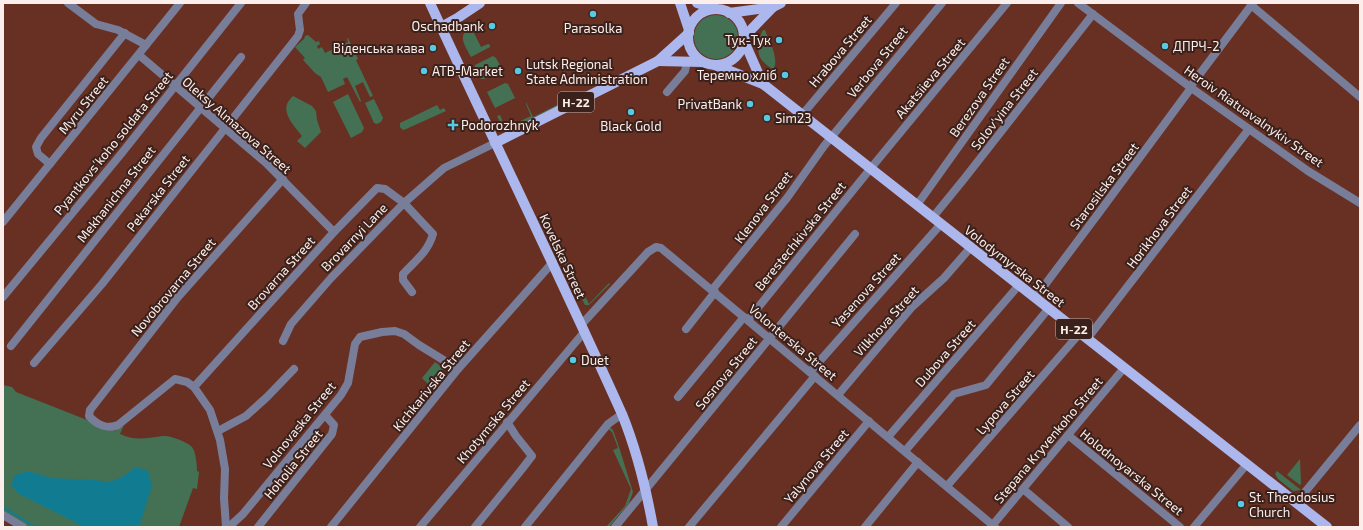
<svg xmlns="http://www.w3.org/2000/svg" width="1363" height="530" viewBox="0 0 1363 530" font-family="'Exo 2',sans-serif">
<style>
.green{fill:#447154}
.water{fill:#117c91}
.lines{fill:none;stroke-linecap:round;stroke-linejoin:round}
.stream{stroke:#117c91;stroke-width:2}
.minor{stroke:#787e99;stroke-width:8}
.major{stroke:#acb7ed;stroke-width:10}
.poi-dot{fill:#58c9e3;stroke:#3b211b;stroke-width:1.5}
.labels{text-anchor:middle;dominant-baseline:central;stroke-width:4;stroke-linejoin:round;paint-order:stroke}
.shield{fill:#3b211b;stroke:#c2b0ac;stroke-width:1}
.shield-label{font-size:12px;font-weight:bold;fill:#fceeea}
.poi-label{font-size:13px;fill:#fceeea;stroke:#3b211b;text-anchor:start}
.street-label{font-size:13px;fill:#fceeea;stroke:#3b211b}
</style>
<rect width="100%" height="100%" fill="#683022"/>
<g class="green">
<circle cx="716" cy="37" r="22"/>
<path d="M 478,24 L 479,27 L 473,31 L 481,47 L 488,44 L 490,45 L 490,47 L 471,57 C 462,40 456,33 478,24 Z"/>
<path d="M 763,30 L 765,30 C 769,41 780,59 773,70 C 769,67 764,63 761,59 C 756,52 759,37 763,30 Z"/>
<polygon points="308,35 316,42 319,41 320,44 317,46 318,49 322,47 325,53 348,42 347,38 348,38 358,59 356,60 373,96 370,97 363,82 355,86 361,101 360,102 347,77 343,79 345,84 328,92 321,77 315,73 303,60 305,58 295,47 304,39 305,36"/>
<polygon points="493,56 496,58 502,69 501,71 484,79 481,79 475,68 475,65"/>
<polygon points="505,83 508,84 515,98 495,108 487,92"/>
<polygon points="348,94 364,128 362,132 351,138 333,102"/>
<path d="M 577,95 L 569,101 L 512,128 C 502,129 501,123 497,116 L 500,115 L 504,125 L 510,126 L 531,116 L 526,104 L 526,102 L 533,117 Z"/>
<path d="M 293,96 L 312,106 L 316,111 L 317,120 L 321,132 L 305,148 L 297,141 L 302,136 C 296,128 283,115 287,104 C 288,101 291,98 293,96 Z"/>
<polygon points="374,99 383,118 381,122 377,124 374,123 365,103"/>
<polygon points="437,105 440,110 444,108 446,111 406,129 403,130 400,127 400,123"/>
<polygon points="566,258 589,304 609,283 610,284 589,305 585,305 564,262 564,259"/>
<polygon points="435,362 444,369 430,386 422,378"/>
<path d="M 3,385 L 12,387 L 16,392 L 115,431 L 124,425 L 120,434 C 133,441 150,438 163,436 C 169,435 188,442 192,447 C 196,452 197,465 197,471 L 199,472 L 197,489 L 193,488 L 179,527 L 29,527 L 3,511 Z"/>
<polygon points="610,427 613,430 619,447 633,492 629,503 609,527 606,527 625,506 631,489 613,450 618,448 612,432 608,429"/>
<polygon points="1300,459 1301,484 1300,485 1287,475"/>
<polygon points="1277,471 1301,490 1293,491 1278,479 1275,474"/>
</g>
<polygon class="water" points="136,467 148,471 152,486 139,527 81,527 77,523 19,494 11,485 15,475 28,471 51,478 95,480 109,482 122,477"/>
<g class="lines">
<polyline class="stream" points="3,507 35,527"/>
<g class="minor">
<polyline points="68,3 96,24 118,30 146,45"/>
<polyline points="1078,3 1190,87 1308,171 1360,203"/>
<polyline points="1251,5 1360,97"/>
<polyline points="139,55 266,163 334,232"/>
<polyline points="1190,87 1253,3"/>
<polyline points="667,92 685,71 687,62"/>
<polyline points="802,115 896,3"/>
<polyline points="50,164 38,154 36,147 41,138 125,33"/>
<path d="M 283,179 L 178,297 L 90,410 L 89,416 C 96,424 107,430 118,425 L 175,379 L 187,382 L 194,387 L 334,232 L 377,188 L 385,189 L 404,203 L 444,168 L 495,143"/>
<polyline points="917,205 1061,3"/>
<polyline points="933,217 964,179 1093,14"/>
<polyline points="3,222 180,3"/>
<polyline points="712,290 787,198 824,146 942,3"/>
<polyline points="3,297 121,154 241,3"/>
<polyline points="1034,297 1044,286 1098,214 1191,88"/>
<polyline points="748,320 871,168 1007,3"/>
<polyline points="582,324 648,252 656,247 661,248 995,527"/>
<polyline points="686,329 715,292"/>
<polyline points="1087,339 1249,129"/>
<path d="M 283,341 L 291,324 L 331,278 L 404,203 L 433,234 C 428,252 415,261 403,274 L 403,280 L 412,292"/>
<polyline points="11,346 241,57"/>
<polyline points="34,363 102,284 298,36 300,30 298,14 306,3"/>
<polyline points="810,372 941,224"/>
<polyline points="194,387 210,410 220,440 225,469 224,498 226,527"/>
<polyline points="838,395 912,307 944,278 971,247"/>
<polyline points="678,397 744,317"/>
<polyline points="218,431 246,416 267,397 294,369"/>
<polyline points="1068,435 1180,527"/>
<polyline points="888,437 1019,285"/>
<polyline points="905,451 954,394 986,385 1049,308"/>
<polyline points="947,486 1080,333"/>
<polyline points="1023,489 1068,527"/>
<polyline points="1296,503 1360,425"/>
<polyline points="3,515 23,527"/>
<polyline points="227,527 231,525 243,514 341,395 348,383 355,344 360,337 382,332 395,331 404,334 419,345 458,369"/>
<polyline points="258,527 332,434 334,425 325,415"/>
<polyline points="331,527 458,369 553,262"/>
<polyline points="420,527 585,331"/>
<polyline points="475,527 522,469 532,456 516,436 507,422"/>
<polyline points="525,527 608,424 622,414"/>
<polyline points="615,527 855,234"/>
<polyline points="689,527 815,376"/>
<polyline points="781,527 869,421"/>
<polyline points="865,527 918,462"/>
<polyline points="991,527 1124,368"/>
<polyline points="1194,527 1247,464"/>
</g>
<g class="major">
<path d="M 430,3 C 493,140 560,276 622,414 C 637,451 646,488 653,527"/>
<polyline points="680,3 689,30"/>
<polyline points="697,3 716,9"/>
<circle cx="716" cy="37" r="28"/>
<polyline points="729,13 773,7 781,3"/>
<polyline points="441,27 459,17 480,3"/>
<polyline points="744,37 773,7"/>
<polyline points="744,41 763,84"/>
<polyline points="658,61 703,62"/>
<polyline points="715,65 763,84 1327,527"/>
<polyline points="495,143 658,61 689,33"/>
</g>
</g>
<g class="poi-dot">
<circle cx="593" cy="14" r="4"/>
<circle cx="492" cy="26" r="4"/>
<circle cx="779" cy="40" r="4"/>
<circle cx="1165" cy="46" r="4"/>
<circle cx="433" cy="48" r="4"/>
<circle cx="424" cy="71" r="4"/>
<circle cx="518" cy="71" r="4"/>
<circle cx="785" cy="75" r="4"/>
<circle cx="750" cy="104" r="4"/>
<circle cx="631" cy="112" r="4"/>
<circle cx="767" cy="118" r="4"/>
<path d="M451 119h4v4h4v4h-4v4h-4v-4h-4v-4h4z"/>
<circle cx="573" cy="360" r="4"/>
<circle cx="1241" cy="504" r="4"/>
</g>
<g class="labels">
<g class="shield">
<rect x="558" y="92" width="36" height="20" rx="3"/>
<rect x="1056" y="319" width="36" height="20" rx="3"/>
</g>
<g class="shield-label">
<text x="576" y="102">Н-22</text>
<text x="1074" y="329">Н-22</text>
</g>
<g class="poi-label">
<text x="484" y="26" text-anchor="end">Oschadbank</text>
<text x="593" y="28" text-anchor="middle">Parasolka</text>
<text x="771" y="40" text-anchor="end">Тук-Тук</text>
<text x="1173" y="46">ДПРЧ-2</text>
<text x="425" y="48" text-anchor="end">Віденська кава</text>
<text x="526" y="64">Lutsk Regional<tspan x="526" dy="15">State Administration</tspan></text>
<text x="432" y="71">ATB-Market</text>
<text x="777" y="75" text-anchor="end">Теремно хліб</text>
<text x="742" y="104" text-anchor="end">PrivatBank</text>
<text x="775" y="118">Sim23</text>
<text x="461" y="125">Podorozhnyk</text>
<text x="631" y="126" text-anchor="middle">Black Gold</text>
<text x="581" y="360">Duet</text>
<text x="1249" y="497">St. Theodosius<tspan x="1249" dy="15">Church</tspan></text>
</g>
<g class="street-label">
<text transform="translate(840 51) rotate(-50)">Hrabova Street</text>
<text transform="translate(877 62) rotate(-51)">Verbova Street</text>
<text transform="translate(930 78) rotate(-50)">Akatsiieva Street</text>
<text transform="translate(979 97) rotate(-55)">Berezova Street</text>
<text transform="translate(83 105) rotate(-51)">Myru Street</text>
<text transform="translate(1004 109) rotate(-52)">Solov'yina Street</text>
<text transform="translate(1254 116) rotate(35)">Heroiv Riatuavalnykiv Street</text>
<text transform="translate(237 125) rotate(41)">Oleksy Almazova Street</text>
<text transform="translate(113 143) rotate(-51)">Pyantkovsʹkoho soldata Street</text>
<text transform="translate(1104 186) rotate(-53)">Starosilska Street</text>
<text transform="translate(158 193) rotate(-52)">Pekarska Street</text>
<text transform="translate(116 194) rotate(-52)">Mekhanichna Street</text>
<text transform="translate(763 207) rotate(-53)">Klenova Street</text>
<text transform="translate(1159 227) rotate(-53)">Horikhova Street</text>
<text transform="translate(800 236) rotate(-51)">Berestechkivska Street</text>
<text transform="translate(354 237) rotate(-46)">Brovarnyi Lane</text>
<text transform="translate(563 256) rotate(65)">Kovelska Street</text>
<text transform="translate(1015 266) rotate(38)">Volodymyrska Street</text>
<text transform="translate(281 273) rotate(-48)">Brovarna Street</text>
<text transform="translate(173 287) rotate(-50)">Novobrovarna Street</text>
<text transform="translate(866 290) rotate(-48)">Yasenova Street</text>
<text transform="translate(886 321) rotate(-48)">Vilkhova Street</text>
<text transform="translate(793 342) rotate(40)">Volonterska Street</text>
<text transform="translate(945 353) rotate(-49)">Dubova Street</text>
<text transform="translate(726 373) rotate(-51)">Sosnova Street</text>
<text transform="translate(431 385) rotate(-51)">Kichkarivska Street</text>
<text transform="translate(1005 402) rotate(-49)">Lypova Street</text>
<text transform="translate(493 421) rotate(-50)">Khotymska Street</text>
<text transform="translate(299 425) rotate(-51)">Volnovaska Street</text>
<text transform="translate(1048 440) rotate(-50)">Stepana Kryvenkoho Street</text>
<text transform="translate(293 464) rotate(-51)">Hoholia Street</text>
<text transform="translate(816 466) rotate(-50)">Yalynova Street</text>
<text transform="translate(1132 472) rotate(39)">Holodnoyarska Street</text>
</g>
</g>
<rect width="1363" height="530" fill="none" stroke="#fceeea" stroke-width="8"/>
</svg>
